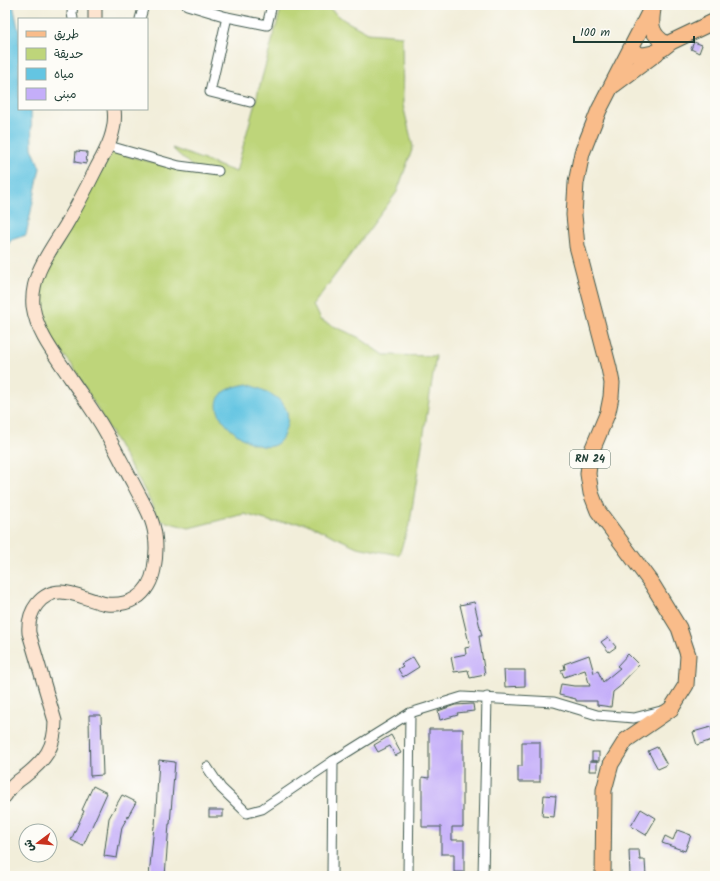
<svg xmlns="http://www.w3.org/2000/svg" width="720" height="881" viewBox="0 0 720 881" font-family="Kalam,'Playpen Sans Arabic',sans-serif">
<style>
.green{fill:#bed57a;stroke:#6e8957}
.water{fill:#64c5e2;stroke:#42818b}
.building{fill:#c4aef9}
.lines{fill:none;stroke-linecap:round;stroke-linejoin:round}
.street-casing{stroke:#3f584d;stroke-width:11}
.secondary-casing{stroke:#3f584d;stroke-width:15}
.primary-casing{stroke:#3f584d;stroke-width:17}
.street{stroke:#fff;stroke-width:9}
.secondary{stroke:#fde4d0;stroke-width:13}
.primary{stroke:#f9bc8a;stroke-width:15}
.labels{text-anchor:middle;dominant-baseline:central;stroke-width:3;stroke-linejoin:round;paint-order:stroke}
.shield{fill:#fdfcf7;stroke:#62766e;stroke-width:1}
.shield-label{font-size:11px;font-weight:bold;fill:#1f3d34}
</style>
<rect width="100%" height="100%" fill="#fdfcf7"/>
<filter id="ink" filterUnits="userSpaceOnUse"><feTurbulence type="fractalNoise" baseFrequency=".025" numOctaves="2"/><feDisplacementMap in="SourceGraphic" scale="8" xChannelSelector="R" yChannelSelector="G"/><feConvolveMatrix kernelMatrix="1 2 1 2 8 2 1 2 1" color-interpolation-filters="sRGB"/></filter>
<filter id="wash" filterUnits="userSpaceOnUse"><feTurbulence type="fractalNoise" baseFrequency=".012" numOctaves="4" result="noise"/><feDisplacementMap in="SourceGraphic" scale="16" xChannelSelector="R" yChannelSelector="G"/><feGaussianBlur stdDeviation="0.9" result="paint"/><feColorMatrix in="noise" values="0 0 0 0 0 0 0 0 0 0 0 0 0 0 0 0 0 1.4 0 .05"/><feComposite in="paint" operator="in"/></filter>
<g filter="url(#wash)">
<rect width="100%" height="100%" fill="#f2eeda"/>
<polygon class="green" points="282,5 325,5 344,20 368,33 402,36 403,105 413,147 397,192 313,305 320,320 358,337 384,355 436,356 410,522 399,555 357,547 305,523 273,522 244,514 189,528 159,520 146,493 72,365 54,343 47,331 42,315 41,281 54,252 112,152 200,174 172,148 236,172"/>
<g class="water">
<polygon points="5,5 13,5 19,32 19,109 31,109 32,148 40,168 26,235 11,240 5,249"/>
<path d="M 248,384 C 271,393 296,402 285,431 C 283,438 279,444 272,446 C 245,453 178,394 248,384 Z"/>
</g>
<g id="blocks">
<g class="building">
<polygon points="694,42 702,45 699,53 691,49"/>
<polygon points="76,151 87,152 86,164 75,162"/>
<polygon points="474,602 482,636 479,636 485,675 470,678 468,670 454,672 451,657 466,654 465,648 470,647 460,605"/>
<polygon points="608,637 616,647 609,652 601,642"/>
<polygon points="628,654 639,665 622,683 623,684 613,692 611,707 597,705 597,701 576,701 576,699 559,695 561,684 574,686 590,686 585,670 564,677 561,670 565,669 564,664 589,655 594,673 598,671 603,682 620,668 617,666"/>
<polygon points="413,657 419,667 403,677 398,669 403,666 401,664"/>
<polygon points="504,670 525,670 525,686 505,687"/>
<polygon points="473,704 474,711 457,713 458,715 440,720 438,711 455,705"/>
<polygon points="89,715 101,715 103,775 90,776"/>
<polygon points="711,727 715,739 697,745 693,732"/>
<polygon points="429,729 463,729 463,827 452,827 452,840 464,840 464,872 454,872 454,854 441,854 441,827 422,827 422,777 429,778"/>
<polygon points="391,735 401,753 395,756 390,746 378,752 374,745"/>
<polygon points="522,742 540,742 540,782 518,782 518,766 522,766"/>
<polygon points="657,747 667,765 658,769 648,751"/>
<rect x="592" y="752" width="7" height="9"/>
<polygon points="159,760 175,762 170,824 169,824 165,876 149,876 154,826 155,826"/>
<polygon points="590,761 597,761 597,771 589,771"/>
<polygon points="93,786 107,793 83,846 71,840 84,811 82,810"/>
<polygon points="122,795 136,802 122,827 117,858 104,856 109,818"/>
<polygon points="544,795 556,796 554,817 542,816"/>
<polygon points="641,809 656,818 646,835 631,826"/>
<rect x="209" y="810" width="14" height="7"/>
<polygon points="677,830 691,835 685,851 662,843 665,836 673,840"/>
<polygon points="629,850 639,850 640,860 645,860 646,876 630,876"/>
</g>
</g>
</g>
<g filter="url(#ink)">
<use href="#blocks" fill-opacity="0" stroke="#3f584d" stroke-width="1"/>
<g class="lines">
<g class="street-casing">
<g id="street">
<polyline points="73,5 72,13 73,19"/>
<polyline points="187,5 227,17 267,25 272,5"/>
<polyline points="227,17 210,92 250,102"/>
<polyline points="140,19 144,5"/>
<polyline points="109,146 179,166 218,171"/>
<polyline points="207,767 221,788 247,813 262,809 333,761 410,713 462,697 554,702 597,715 634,718 661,711"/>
<polyline points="332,876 333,761"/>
<polyline points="408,876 410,713"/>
<polyline points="483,876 487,697"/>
</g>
</g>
<g class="secondary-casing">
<g id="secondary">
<polyline points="95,19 95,5"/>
<path d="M 5,796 C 10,787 16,782 25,776 C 45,760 55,748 55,721 L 29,633 C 28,622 30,613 37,604 C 57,579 83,600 107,604 C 117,605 128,603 136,598 C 146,592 152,580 154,569 C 156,558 157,547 155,535 C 153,517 142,501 134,485 C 123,465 113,444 101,424 C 92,409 81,394 71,379 C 56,356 37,334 33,306 C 30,275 51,250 66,225 C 77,206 87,187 97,167 C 107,149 117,130 114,109"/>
</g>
</g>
<g class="primary-casing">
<g id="primary">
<path d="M 653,9 C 651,22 650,32 661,40"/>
<polyline points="629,53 643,55 653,53 662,49 671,42 715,21"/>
<polyline points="614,85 657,53"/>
<polyline points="603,876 604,790 611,764 626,740 671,709 686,685 688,655 679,628 652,584 598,511 591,493 588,474 590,455 608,412 611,397 612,383 609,368 577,246 574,215 576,183 582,153 599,110 653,5"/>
</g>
</g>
<use href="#street" class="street"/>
<use href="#secondary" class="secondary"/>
<use href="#primary" class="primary"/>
</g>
</g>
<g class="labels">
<rect class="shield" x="570" y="450" width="40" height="18" rx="3"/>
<g class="shield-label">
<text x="590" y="459">RN 24</text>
</g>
</g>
<rect width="720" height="881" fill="none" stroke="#fdfcf7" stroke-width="20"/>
<rect x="18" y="18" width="130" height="92" fill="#fdfcf7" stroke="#a4b0a9"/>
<rect x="26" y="31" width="20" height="6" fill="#f9bc8a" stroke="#a4b0a9"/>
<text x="54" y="38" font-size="12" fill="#1f3d34">طريق</text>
<rect x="26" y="48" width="20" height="12" fill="#bed57a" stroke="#a4b0a9"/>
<text x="54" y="58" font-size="12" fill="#1f3d34">حديقة</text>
<rect x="26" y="68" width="20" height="12" fill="#64c5e2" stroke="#a4b0a9"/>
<text x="54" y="78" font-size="12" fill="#1f3d34">مياه</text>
<rect x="26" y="88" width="20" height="12" fill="#c4aef9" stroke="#a4b0a9"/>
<text x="54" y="98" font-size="12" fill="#1f3d34">مبنى</text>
<g transform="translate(38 843) rotate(254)"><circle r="19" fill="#fdfcf7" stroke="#a4b0a9"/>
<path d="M0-3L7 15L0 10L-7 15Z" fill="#c8321e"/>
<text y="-6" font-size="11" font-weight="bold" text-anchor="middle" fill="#1f3d34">ش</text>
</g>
<path d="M574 36v6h120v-6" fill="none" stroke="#1f3d34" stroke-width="2"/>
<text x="580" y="36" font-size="12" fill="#1f3d34" stroke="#fdfcf7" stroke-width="3" paint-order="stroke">100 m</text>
</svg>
